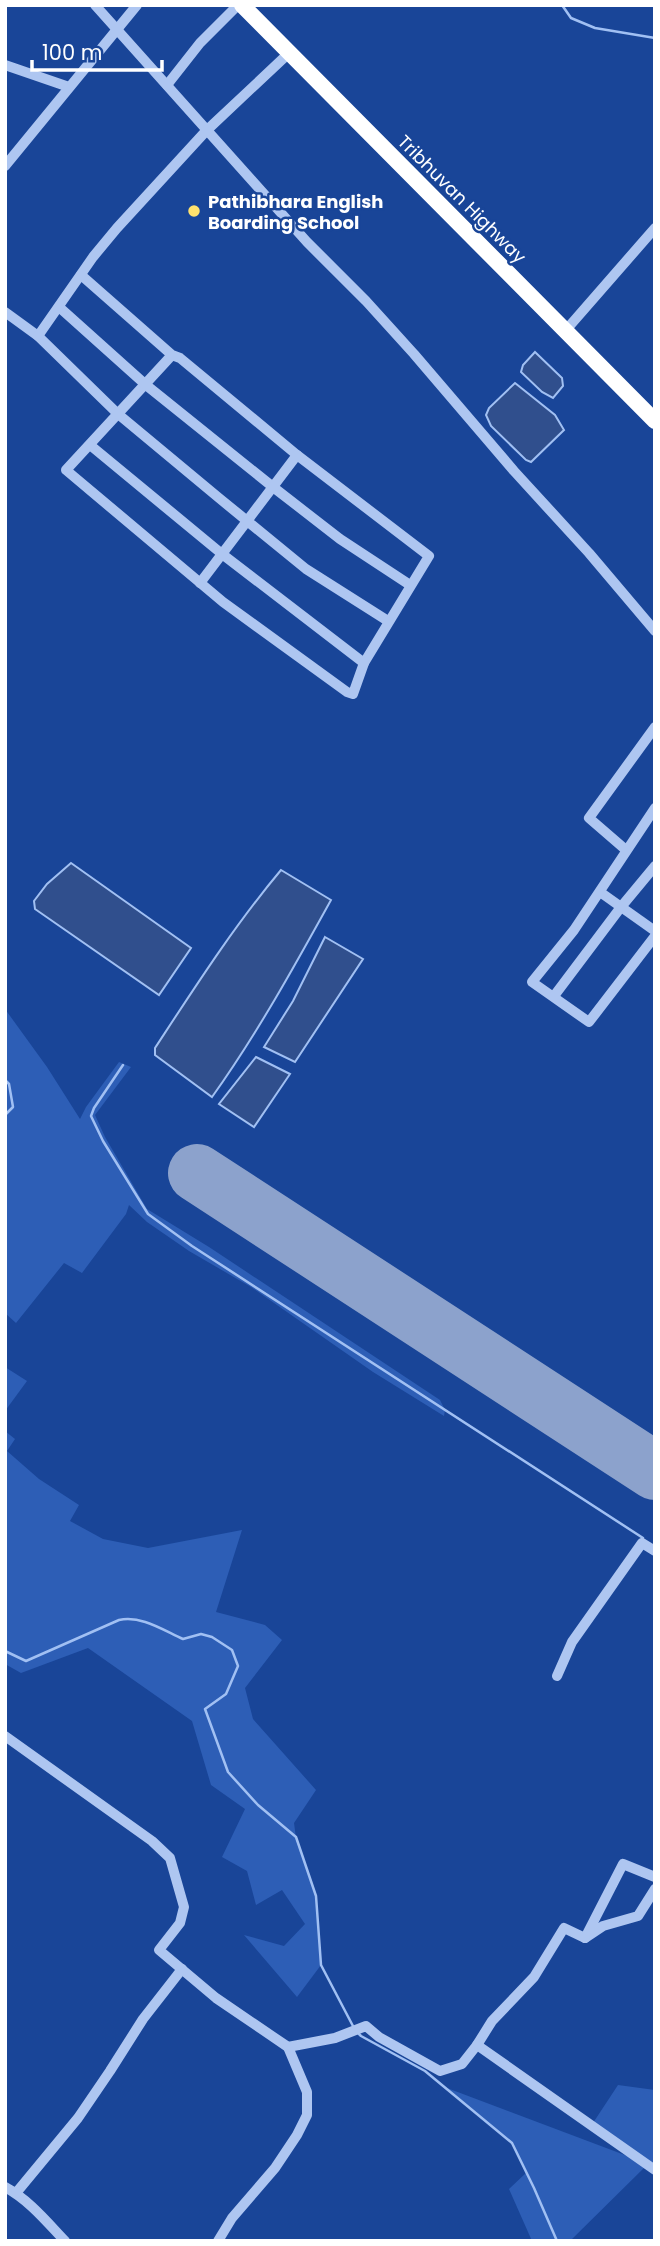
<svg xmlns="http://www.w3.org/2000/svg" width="660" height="2246" viewBox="0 0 660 2246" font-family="Poppins,sans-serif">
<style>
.green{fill:#2d5eb6}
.water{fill:#304f8d;stroke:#a1c0f3;stroke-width:2}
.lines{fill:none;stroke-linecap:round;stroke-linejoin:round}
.stream{stroke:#a1c0f3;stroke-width:2.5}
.runway{stroke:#8ca2cc;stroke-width:58}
.minor{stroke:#aec6f1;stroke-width:10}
.highway{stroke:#fff;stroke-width:16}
.poi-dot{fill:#ffe26e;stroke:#194598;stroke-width:2.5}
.labels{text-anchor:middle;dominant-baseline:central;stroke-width:5;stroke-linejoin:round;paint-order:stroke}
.street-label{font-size:18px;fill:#fff;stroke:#194598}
.poi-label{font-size:18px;font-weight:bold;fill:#fff;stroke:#194598;text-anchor:start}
</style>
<rect width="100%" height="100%" fill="#194598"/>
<g class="green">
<polygon points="5,1009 47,1067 80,1119 86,1107 119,1062 131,1067 95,1115 105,1137 147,1209 209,1247 440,1400 445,1410 444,1416 373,1372 251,1287 189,1251 147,1222 129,1205 126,1214 82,1273 64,1263 16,1323 5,1313"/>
<polygon points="5,1367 27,1381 5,1411"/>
<polygon points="5,1431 15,1439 7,1451 39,1479 79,1505 70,1521 103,1539 148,1548 242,1530 216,1612 265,1625 282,1640 245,1688 253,1719 316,1790 294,1823 296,1838 316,1896 321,1965 297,1997 244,1935 284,1946 305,1924 282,1890 256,1905 247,1871 222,1857 245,1809 211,1785 192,1721 88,1648 21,1673 5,1664"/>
<polygon points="618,2085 655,2090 655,2170 648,2164 570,2241 532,2241 509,2189 527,2172 512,2143 447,2088 646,2163 591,2126"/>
</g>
<g class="water">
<polygon points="535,352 562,378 563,386 553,398 542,392 521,372 523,365"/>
<polygon points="515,383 555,415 564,430 531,462 526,460 491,426 486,415 489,408"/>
<polygon points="71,863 191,948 159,995 35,909 34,901 47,884"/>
<path d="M 281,870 L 331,900 C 294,967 257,1034 212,1097 L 155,1055 L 155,1048 C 195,987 234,926 281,870 Z"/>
<polygon points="325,937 363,959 295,1062 264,1047 293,1001"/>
<polygon points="256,1057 290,1074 254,1127 219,1104"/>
</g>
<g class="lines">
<g class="stream">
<polyline points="562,5 571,18 595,28 655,38"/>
<polyline points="123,1065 94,1108 91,1116 103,1141 148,1214 192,1246 643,1538"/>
<polyline points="5,1080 9,1084 13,1107 5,1115"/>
<path d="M 5,1651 L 26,1661 L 119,1620 C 141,1615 163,1630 183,1639 L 201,1634 L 212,1637 L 232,1650 L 238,1666 L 226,1694 L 205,1709 L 228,1772 L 258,1805 L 296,1837 L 316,1896 L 321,1965 L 354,2028"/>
<polyline points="358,2033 361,2036 425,2071 512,2143 534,2188 557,2241"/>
</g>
<polyline class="runway" points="197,1173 655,1471"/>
<g class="minor">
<polyline points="95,5 307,242 366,301 414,354 514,471 589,553 655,631"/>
<polyline points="5,65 69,87"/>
<polyline points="167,85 200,43 238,5"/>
<polyline points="5,166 137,5"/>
<polyline points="81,275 172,355 66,470 223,602 347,692 353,694 364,663 429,556 297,455 180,358 172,355"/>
<polyline points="59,307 146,385 273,487 340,539 410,585"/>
<polyline points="5,312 38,336 118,414 219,498 306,569 388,621"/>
<polyline points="566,330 655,228"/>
<polyline points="38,336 93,257 117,228 206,131 289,53"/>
<polyline points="90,445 222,554 364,663"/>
<polyline points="200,583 297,455"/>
<polyline points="655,808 574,930 532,982 589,1022 655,936"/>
<polyline points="626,850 589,818 655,727"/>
<polyline points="600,892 655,931"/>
<polyline points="554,996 621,907 655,866"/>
<polyline points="557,1676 572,1642 642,1543 655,1551"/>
<polyline points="5,1736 152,1841 170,1858 184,1907 180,1923 159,1950 216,1998 288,2047 307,2092 307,2115 297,2135 275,2168 232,2218 218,2241"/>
<polyline points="655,1877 623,1864 585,1938 603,1926 638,1916 655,1889"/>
<polyline points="585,1938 564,1928 534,1977 492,2021 477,2045 655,2170"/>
<polyline points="288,2047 335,2038 366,2026 379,2037 440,2071 462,2064 477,2045"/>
<path d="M 5,2187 C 29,2200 46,2221 65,2241"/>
<polyline points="16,2193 78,2118 110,2071 143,2019 182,1969"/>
</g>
<polyline class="highway" points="242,5 655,421"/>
</g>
<circle class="poi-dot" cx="194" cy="211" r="7"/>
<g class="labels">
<g class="street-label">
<text transform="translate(462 199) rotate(45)">Tribhuvan Highway</text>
</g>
<g class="poi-label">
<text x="208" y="201">Pathibhara English<tspan x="208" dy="21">Boarding School</tspan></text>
</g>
</g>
<rect width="660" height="2246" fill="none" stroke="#ffffff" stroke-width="14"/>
<path d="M32 60v10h130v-10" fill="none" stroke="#ffffff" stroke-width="3.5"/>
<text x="42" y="60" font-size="21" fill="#ffffff" stroke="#194598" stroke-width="5" paint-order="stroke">100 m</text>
</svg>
